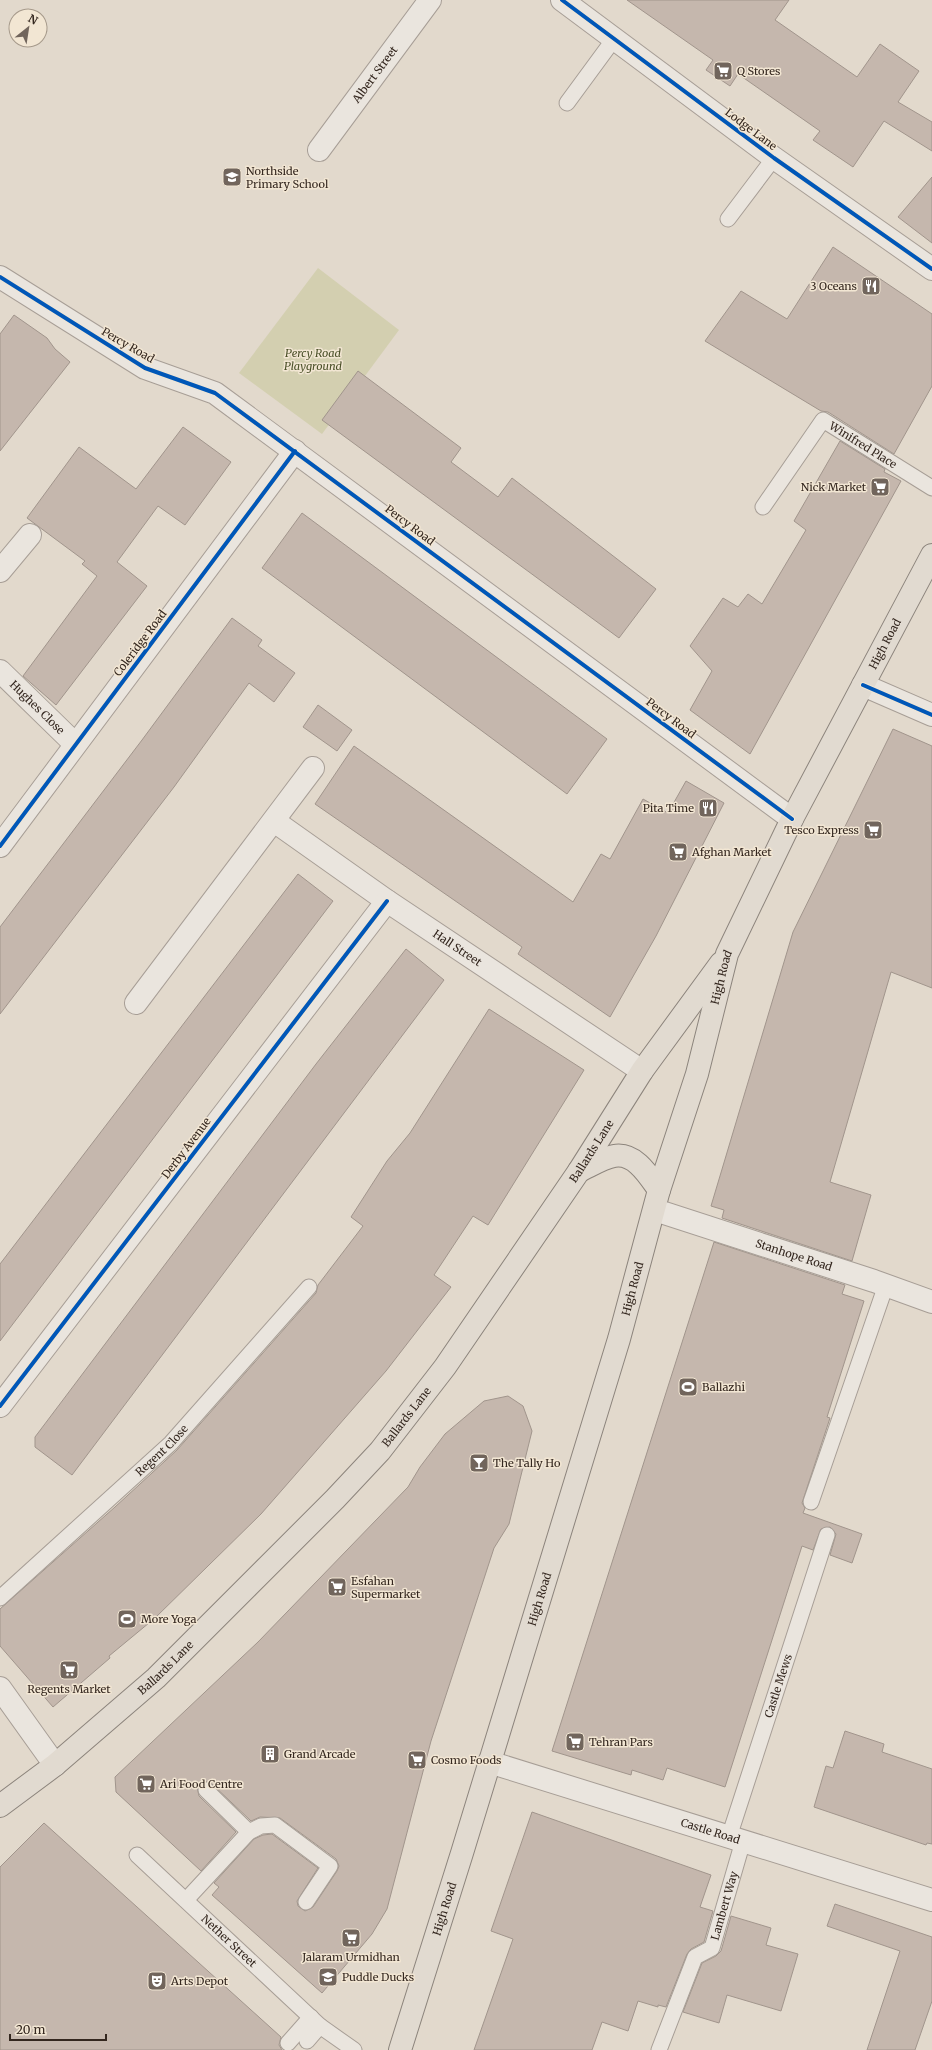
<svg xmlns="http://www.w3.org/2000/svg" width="932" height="2050" viewBox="0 0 932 2050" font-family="Merriweather,serif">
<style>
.green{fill:#d3cfb0}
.building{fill:#c5b7ad;stroke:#a1958c}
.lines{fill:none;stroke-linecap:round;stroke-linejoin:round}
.service-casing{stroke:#a79e96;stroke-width:17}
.minor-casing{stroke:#a79e96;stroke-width:24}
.tertiary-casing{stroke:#a79e96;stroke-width:24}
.primary-casing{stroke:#8c847c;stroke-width:24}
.service{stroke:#eae5de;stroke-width:15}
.minor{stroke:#eae5de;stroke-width:22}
.tertiary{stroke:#eae5de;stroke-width:22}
.primary{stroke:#e1dad0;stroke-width:22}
.cycleway-casing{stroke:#f2e6d3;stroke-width:6}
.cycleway{stroke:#0057b8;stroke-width:4}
.labels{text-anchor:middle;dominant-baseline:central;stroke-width:3;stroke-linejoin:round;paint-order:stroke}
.poi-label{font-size:11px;fill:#34271f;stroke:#f2e6d3;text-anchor:start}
.street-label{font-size:11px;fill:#34271f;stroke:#f2e6d3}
.park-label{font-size:11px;font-style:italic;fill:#494f27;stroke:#f2e6d3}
</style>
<rect width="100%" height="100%" fill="#e2d9cc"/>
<polygon class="green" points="318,268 399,330 322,434 239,373"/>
<g class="building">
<polygon points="627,0 789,0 775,20 857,77 880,44 919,71 898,102 932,122 932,151 884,121 853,167 813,140 820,131 738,74 730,86 706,70 713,60"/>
<polygon points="932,177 932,243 898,217"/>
<polygon points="833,247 932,314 932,386 894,454 828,412 821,411 705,341 741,291 787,319"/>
<polygon points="14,315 47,338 55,349 70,362 0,451 0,334"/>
<polygon points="358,371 461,448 451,462 498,497 512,478 656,589 619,638 322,420"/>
<polygon points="183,427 231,462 185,525 158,506 117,562 147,586 56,705 23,676 97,576 82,564 85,561 27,518 79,447 136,489"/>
<polygon points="840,441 885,469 884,472 901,481 750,754 690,710 712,671 690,646 723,598 738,607 748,594 762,604 806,530 794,521"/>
<polygon points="302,513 607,739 567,794 262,568"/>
<polygon points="232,618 262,640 258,646 295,673 274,702 249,683 174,787 0,1014 0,927 142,740"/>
<polygon points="318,705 352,730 337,751 303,727"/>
<polygon points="893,729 932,746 932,988 891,972 830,1182 871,1195 852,1261 722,1218 724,1210 711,1206 793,932"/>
<polygon points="354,746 573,902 601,854 610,859 643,799 668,813 686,781 724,803 656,936 610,1017 518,954 522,947 315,804"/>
<polygon points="298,874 333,901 0,1341 0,1264"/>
<polygon points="406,949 444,980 72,1475 35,1447 35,1437 316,1064"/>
<polygon points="489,1009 584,1070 488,1225 473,1216 434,1275 451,1287 386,1371 261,1514 155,1618 109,1656 110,1658 53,1707 0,1646 0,1609 115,1507 177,1450 316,1293 318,1285 363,1226 351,1217 387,1161 410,1133"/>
<polygon points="714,1242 845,1285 842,1294 864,1301 827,1417 830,1418 802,1503 805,1508 803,1513 862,1534 852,1563 830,1555 836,1534 830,1527 821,1529 813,1550 802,1546 725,1787 667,1768 663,1780 632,1770 631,1775 552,1751"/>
<polygon points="508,1396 523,1406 532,1431 509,1524 494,1548 431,1741 387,1909 372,1934 322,1993 212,1895 219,1887 214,1883 254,1839 263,1835 272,1834 318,1868 297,1901 298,1906 305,1911 313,1907 337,1871 339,1866 336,1859 280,1818 260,1817 251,1821 212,1784 204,1781 197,1787 199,1796 236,1832 201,1871 116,1792 115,1777 258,1642 408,1487 420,1467 445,1434 484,1401"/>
<polygon points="845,1731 884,1744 882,1752 932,1769 932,1844 927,1843 926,1845 814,1807 826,1766 833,1768"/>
<polygon points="532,1812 711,1875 700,1907 713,1911 704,1942 691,1949 687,1954 666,2007 658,2005 658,2007 638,2001 628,2031 602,2022 592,2050 474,2050 513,1939 491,1931"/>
<polygon points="44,1823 281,2037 279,2045 282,2050 0,2050 0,1867"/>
<polygon points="835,1904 932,1937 932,2001 915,2050 867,2050 900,1951 827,1926"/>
<polygon points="731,1916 771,1928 766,1945 798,1954 781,2011 727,1995 719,2023 683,2012 702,1963 716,1956 721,1951"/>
</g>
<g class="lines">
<g class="service-casing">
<g id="service">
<polyline points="567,103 614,39"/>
<polyline points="728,219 774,158"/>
<path id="s1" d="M 763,507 L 823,420 L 932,488"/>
<polyline points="811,1502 886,1285"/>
<path id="s2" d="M 0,1598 L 171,1443 L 309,1287"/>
<polyline points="206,1790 249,1832 261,1826 275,1825 330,1866 306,1902"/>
<path id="s3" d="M 729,1837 L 827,1535"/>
<path id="s4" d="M 137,1855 L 320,2026 L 354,2050"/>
<polyline points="186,1900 249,1832"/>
<polyline points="307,2041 320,2026"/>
<polyline points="288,2043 311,2017"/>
<path id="s5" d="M 659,2050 L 695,1957 L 712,1948 L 743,1841"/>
</g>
</g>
<g class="minor-casing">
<g id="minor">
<polyline points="562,0 774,158 932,269"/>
<path id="s6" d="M 319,150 L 430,0"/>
<polyline points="0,277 145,368 215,393 792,819"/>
<polyline points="0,571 30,535"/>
<path id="s7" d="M 0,671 L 75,744"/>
<polyline points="863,685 932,715"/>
<path id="s8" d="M 274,821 L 387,901 L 642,1071"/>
<polyline points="0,846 295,451"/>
<polyline points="136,1003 313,768"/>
<path id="s9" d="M 655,1210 L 874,1281 L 932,1302"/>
<polyline points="0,1406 387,901"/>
<path id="s10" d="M 489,1762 L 932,1900"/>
</g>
</g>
<g class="tertiary-casing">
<polyline id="tertiary" points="0,1688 55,1765"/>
</g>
<g class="primary-casing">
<g id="primary">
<path d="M 579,1171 C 590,1166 603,1158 614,1156 C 635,1152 649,1176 659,1190"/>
<path id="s11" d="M 0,1806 L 55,1765 L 156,1678 L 335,1499 L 380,1451 L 445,1367 L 579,1171 L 642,1071 L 721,963"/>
<path id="s12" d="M 400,2050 L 462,1853 L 619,1339 L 659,1190 L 697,1074 L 727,954 L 792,819 L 932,555"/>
</g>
</g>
<use href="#service" class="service"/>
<use href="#minor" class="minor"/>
<use href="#tertiary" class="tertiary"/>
<use href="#primary" class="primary"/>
<g class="cycleway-casing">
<g id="cycleway">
<polyline points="562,0 774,158 932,269"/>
<polyline points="0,277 145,368 215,393 792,819"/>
<polyline points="863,685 932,715"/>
<polyline points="0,846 295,451"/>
<polyline points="0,1406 387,901"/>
</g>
</g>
<use href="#cycleway" class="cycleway"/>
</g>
<defs>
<g id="supermarket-square" transform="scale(1)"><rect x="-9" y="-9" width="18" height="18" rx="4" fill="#71655c" stroke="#f2e6d3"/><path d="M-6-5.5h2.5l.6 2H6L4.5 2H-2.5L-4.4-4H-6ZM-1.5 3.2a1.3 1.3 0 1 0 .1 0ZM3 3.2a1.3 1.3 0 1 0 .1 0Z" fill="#fff"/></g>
<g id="school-square" transform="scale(1)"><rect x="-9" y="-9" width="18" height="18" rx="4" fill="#71655c" stroke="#f2e6d3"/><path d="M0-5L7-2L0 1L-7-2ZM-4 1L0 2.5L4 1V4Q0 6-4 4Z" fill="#fff"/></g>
<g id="restaurant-square" transform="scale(1)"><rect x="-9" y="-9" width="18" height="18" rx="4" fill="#71655c" stroke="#f2e6d3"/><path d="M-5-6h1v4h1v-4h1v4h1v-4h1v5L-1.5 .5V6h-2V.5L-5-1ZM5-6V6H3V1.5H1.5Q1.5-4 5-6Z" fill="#fff"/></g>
<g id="stadium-square" transform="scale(1)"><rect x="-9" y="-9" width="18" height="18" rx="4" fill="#71655c" stroke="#f2e6d3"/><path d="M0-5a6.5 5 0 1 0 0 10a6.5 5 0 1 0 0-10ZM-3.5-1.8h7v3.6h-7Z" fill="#fff"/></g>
<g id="bar-square" transform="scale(1)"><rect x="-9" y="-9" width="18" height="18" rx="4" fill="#71655c" stroke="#f2e6d3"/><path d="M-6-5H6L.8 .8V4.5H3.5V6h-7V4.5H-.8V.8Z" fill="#fff"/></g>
<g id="building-square" transform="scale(1)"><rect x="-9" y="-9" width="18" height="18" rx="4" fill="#71655c" stroke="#f2e6d3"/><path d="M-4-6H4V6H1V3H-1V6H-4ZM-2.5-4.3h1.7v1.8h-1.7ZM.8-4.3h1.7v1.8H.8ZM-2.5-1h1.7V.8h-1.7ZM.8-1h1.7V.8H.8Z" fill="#fff"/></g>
<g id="theatre-square" transform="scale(1)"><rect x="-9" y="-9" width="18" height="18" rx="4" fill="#71655c" stroke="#f2e6d3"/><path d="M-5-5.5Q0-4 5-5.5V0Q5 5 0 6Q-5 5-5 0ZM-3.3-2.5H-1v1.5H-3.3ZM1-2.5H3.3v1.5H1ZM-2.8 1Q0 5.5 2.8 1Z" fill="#fff"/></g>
</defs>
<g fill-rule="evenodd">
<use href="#supermarket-square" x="723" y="71"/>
<use href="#school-square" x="232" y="177"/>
<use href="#restaurant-square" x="871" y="286"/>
<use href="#supermarket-square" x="880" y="487"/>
<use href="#restaurant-square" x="708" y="808"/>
<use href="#supermarket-square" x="873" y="830"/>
<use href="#supermarket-square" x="678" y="852"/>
<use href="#stadium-square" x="688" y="1387"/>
<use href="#bar-square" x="479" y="1463"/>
<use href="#supermarket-square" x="337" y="1587"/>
<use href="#stadium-square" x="127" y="1619"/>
<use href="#supermarket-square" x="69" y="1670"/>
<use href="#supermarket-square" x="575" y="1742"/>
<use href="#building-square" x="270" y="1754"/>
<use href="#supermarket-square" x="417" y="1760"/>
<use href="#supermarket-square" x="146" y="1784"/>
<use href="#supermarket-square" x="351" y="1938"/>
<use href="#school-square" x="328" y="1977"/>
<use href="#theatre-square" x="157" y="1981"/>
</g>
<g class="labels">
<g class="poi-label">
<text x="737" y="71">Q Stores</text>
<text x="246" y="171">Northside<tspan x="246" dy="13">Primary School</tspan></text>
<text x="857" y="286" text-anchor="end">3 Oceans</text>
<text x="866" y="487" text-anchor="end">Nick Market</text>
<text x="694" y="808" text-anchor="end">Pita Time</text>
<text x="859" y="830" text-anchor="end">Tesco Express</text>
<text x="692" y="852">Afghan Market</text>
<text x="702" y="1387">Ballazhi</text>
<text x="493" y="1463">The Tally Ho</text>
<text x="351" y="1581">Esfahan<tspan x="351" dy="13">Supermarket</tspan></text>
<text x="141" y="1619">More Yoga</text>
<text x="69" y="1689" text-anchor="middle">Regents Market</text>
<text x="589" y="1742">Tehran Pars</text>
<text x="284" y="1754">Grand Arcade</text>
<text x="431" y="1760">Cosmo Foods</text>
<text x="160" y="1784">Ari Food Centre</text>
<text x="351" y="1957" text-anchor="middle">Jalaram Urmidhan</text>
<text x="342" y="1977">Puddle Ducks</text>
<text x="171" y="1981">Arts Depot</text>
</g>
<g class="street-label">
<text stroke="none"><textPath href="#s6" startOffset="94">Albert Street</textPath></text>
<text transform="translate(751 129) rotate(37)">Lodge Lane</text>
<text transform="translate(128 345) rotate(30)">Percy Road</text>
<text stroke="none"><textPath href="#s1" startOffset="153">Winifred Place</textPath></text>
<text transform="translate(410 525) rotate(37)">Percy Road</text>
<text transform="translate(140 643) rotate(-53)">Coleridge Road</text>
<text stroke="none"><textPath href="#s12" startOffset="1492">High Road</textPath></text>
<text stroke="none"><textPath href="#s7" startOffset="52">Hughes Close</textPath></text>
<text transform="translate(671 718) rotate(37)">Percy Road</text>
<text stroke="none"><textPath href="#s8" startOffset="223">Hall Street</textPath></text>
<text stroke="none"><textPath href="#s12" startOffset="1120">High Road</textPath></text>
<text transform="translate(186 1148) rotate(-53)">Derby Avenue</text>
<text stroke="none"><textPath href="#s11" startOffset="888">Ballards Lane</textPath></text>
<text stroke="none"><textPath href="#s9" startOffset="146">Stanhope Road</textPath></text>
<text stroke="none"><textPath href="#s12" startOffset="796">High Road</textPath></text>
<text stroke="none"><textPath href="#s11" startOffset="564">Ballards Lane</textPath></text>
<text stroke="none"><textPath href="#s2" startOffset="219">Regent Close</textPath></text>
<text stroke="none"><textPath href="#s12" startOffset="472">High Road</textPath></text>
<text stroke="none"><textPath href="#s11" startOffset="216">Ballards Lane</textPath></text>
<text stroke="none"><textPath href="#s3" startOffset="159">Castle Mews</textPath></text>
<text stroke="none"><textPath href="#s10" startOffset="232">Castle Road</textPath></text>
<text stroke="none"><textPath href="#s5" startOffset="163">Lambert Way</textPath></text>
<text stroke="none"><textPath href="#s12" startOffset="148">High Road</textPath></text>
<text stroke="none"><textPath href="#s4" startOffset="126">Nether Street</textPath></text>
</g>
<g class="park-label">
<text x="313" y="353">Percy Road<tspan x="313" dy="13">Playground</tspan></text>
</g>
</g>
<g transform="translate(28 28) rotate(30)"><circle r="19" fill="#f2e6d3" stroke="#a69a8b"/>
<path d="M0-3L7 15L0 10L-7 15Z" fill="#71655c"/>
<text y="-6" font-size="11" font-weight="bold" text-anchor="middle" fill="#34271f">N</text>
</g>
<path d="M10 2034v6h96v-6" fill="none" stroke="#34271f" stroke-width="2"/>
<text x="16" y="2034" font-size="12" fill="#34271f" stroke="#f2e6d3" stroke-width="3" paint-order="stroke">20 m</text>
</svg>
